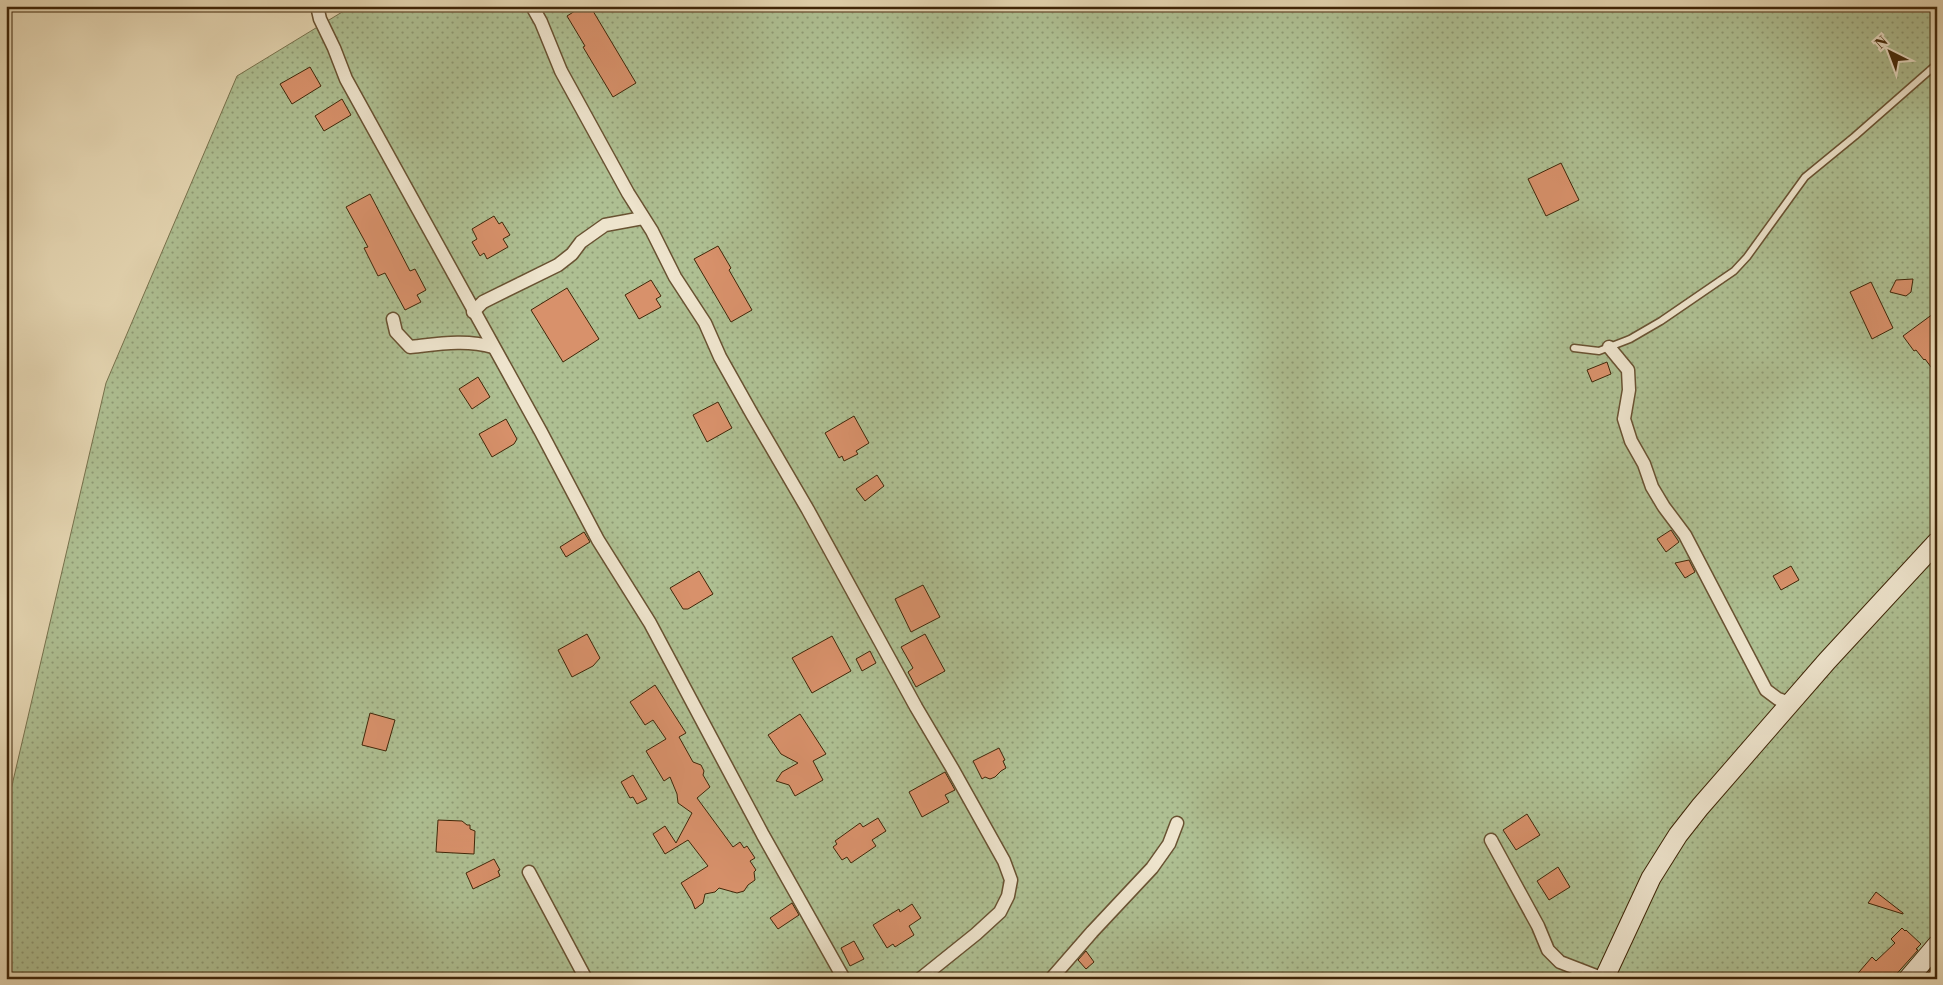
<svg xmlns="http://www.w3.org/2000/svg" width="1943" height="985" viewBox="0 0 1943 985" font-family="'Libre Bodoni',serif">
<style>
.grass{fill:url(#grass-dots);stroke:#77724d}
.building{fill:#d8916b;stroke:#402608}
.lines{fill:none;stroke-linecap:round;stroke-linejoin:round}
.lane-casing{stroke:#695232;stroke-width:9}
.street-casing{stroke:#695232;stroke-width:15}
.secondary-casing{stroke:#402608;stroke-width:21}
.lane{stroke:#eee4cd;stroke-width:6}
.street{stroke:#eee4cd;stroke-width:12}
.secondary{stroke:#eee4cd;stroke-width:19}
</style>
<defs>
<pattern id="grass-dots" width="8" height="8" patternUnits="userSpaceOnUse" patternTransform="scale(1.25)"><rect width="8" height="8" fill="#aebf92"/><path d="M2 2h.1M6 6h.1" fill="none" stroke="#8f9b75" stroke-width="1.8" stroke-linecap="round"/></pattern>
</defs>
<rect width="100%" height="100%" fill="#e5d6b2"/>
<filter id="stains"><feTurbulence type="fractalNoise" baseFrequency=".004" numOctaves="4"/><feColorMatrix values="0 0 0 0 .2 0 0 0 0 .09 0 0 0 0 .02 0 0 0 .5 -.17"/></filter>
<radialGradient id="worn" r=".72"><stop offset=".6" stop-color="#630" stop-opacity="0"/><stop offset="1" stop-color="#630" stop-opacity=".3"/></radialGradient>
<polygon class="grass" points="352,6 1937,6 1937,979 6,979 6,811 106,383 237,76"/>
<g class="building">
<polygon points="583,6 590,6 636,83 613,97 583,47 585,46 567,16"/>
<polygon points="310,67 321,86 292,104 280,84"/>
<polygon points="342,99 351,115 324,131 315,116"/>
<polygon points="1561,163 1579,200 1546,216 1528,179"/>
<polygon points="370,194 410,271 415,269 426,290 417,295 421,302 405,310 385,273 378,276 364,248 368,247 346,207"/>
<polygon points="494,216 499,224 502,222 510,235 503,239 508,247 487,259 484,253 480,256 472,242 477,239 472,229"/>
<polygon points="718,246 731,268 729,270 752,310 731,322 694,259"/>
<polygon points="1913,279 1911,292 1906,296 1890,292 1896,280"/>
<polygon points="651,280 661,296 656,299 661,307 639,319 625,295"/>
<polygon points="1871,282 1893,328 1872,339 1850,292"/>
<polygon points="567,288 599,339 563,362 531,310"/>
<polygon points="1937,311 1937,375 1925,359 1924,360 1916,350 1914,351 1903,336"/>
<polygon points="1607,362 1611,374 1592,382 1587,370"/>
<polygon points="478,377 490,397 472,409 459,389"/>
<polygon points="718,402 732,428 707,442 693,415"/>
<polygon points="854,416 869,443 856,451 858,454 844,461 842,456 839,458 825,433"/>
<polygon points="506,419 517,439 514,444 492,457 479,434"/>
<polygon points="877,475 884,486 865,501 856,489"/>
<polygon points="1671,530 1679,542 1666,552 1657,539"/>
<polygon points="584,532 590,542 566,557 560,547"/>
<polygon points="1689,560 1695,572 1685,578 1675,563"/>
<polygon points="1791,566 1799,580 1781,590 1773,576"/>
<polygon points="699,571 713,594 688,609 683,609 670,588"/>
<polygon points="923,585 940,617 911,632 895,599"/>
<polygon points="587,634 600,658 593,666 572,677 558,650"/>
<polygon points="925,634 945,671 916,687 908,672 913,668 901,647"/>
<polygon points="832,636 851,671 812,693 792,658"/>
<polygon points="870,651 876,663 862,671 856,659"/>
<polygon points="655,685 686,733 679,737 693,762 701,765 704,771 703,775 710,787 697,798 733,847 740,842 744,848 747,846 755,858 750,861 756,870 754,872 755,880 748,885 744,891 737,893 719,888 715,892 705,894 703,903 695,909 692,901 681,883 708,866 688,840 665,854 653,834 665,826 676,843 692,813 678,803 677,794 670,777 664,781 646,751 666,739 653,720 645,725 630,702"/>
<polygon points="370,713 395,720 386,751 362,745"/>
<polygon points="800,714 826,754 813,761 823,780 795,796 789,785 776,781 782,772 798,763 781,754 768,735"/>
<polygon points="999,748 1005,760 1003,761 1006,768 1001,771 995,777 990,779 985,777 982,779 973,761"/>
<polygon points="945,772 955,790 945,795 949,802 922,817 909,792"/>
<polygon points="633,775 647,799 637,804 633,797 630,798 621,782"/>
<polygon points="1527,814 1540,835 1516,850 1503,830"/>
<polygon points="878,818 886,831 872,840 876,846 851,863 847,857 842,860 833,847 837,844 835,841 860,823 863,827"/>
<polygon points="438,820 462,821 467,825 470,825 470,829 475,831 474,854 436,852"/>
<polygon points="494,859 500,870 498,871 500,876 473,889 466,873"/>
<polygon points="1558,867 1570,887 1549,900 1537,881"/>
<polygon points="1876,892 1903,913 1903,914 1868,903"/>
<polygon points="792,903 799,915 778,929 770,918"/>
<polygon points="912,904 921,918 909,926 914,935 895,947 893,944 887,948 873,925 899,909 900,912"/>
<polygon points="1902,928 1905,931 1906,930 1921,944 1916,949 1918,950 1892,979 1853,979 1872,957 1876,961 1895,943 1891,939"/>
<polygon points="854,941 864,959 850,966 841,948"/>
<polygon points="1086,951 1094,962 1086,969 1078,960"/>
<polygon points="1935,965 1937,966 1937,979 1928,979 1925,976"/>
</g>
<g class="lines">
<g class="lane-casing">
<polyline id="lane" points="1574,348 1599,351 1630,339 1661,321 1734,271 1747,257 1805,177 1855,136 1937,64"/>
</g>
<g class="street-casing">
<g id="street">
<polyline points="317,6 320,19 334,48 346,79 541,432 598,540 650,623 763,835 844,979"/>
<polyline points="532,6 541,22 561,71 628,193 652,231 675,277 705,323 720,357 752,414 808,510 916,707 952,768 1004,861 1011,880 1008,896 1000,912 976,934 920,979"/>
<polyline points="473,312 483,302 558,265 572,254 581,242 605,225 643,218"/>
<path d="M 393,319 L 396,332 L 410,347 C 438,344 466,339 493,347"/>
<polyline points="1609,347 1628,370 1629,390 1624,419 1631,441 1644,464 1652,487 1664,507 1685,535 1766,690 1778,699 1790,703"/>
<polyline points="1491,840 1538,926 1548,950 1560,962 1604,979"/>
<polyline points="529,872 586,979"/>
<polyline points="1051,979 1092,932 1152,868 1169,844 1177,823"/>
</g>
</g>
<g class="secondary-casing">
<g id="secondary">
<polyline points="1604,979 1651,878 1678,835 1700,807 1827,661 1937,542"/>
<polyline points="1908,979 1937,945"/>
</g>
</g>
<use href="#lane" class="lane"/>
<use href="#street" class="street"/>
<use href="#secondary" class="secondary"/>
</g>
<rect width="1943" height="985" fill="none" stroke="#e5d6b2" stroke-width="25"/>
<rect x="8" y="8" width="1928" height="970" fill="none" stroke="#402608" stroke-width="2.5"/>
<rect x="12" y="12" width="1918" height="960" fill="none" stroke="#402608"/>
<g transform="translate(1890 52) rotate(318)" stroke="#eee4cd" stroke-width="4" paint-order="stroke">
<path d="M0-4L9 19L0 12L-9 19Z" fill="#402608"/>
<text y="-8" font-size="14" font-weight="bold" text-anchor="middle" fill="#402608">N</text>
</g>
<rect width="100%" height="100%" filter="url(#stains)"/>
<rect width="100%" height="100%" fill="url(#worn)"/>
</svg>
